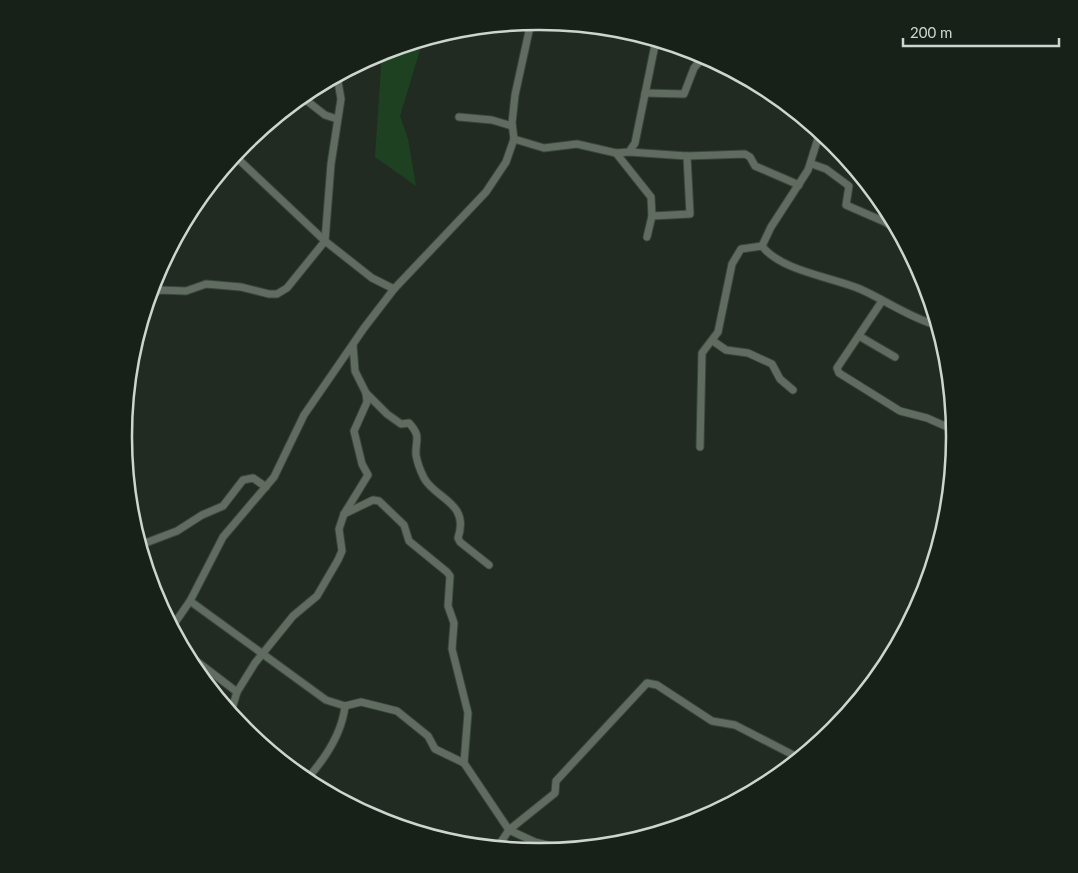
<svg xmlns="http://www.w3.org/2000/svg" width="1078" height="873" viewBox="0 0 1078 873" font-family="Lato,sans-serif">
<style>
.green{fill:#1e4221}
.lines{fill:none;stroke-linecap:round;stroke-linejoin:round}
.minor-casing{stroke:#3d453e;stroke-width:9}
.minor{stroke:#616c61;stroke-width:7}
.rim{fill:none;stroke:#ced5ce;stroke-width:2.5}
</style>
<rect width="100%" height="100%" fill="#212b21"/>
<polygon class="green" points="423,40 400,116 408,139 416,186 375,157 382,52"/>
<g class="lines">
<g class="minor-casing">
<g id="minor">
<polyline points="645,93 684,94 694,68 704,56"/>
<polyline points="302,97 325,115 337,119"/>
<polyline points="459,117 492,120 512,126"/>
<polyline points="514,139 544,148 577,144 616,153 629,152 635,143 656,40"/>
<polyline points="629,152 687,156 745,154 750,157 755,166 799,185"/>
<polyline points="616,153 651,197 652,216 647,237"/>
<polyline points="235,156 325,241 372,278 394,289"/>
<polyline points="812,164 826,169 849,186 846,205 885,222 897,230"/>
<polyline points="652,216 690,214 687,156"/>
<path d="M 762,246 C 781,271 832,277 860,289 C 885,300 907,316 933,324 L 936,323"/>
<polyline points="762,246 771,227 808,170 820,132"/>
<polyline points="149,298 159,290 186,291 206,284 241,287 269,294 277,294 287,288 325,241 331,164 341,99 337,76"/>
<polyline points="882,301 837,368 839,373 900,411 927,418 954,430"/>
<polyline points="859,336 895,357"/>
<polyline points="713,341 726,350 748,353 772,364 780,379 793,390"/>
<path d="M 366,393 L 387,414 L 401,424 L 409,423 C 422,437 415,440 416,455 C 417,461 421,472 424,478 C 435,499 470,502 458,538 L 460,542 L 489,565"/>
<polyline points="700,447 702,353 718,332 732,264 741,249 762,246"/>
<polyline points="344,514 373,500 379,501 404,525 409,541 447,572 450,576 448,606 454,623 452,649 468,713 464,763 509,830 535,842 564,849"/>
<polyline points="140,545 177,531 202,515 223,506 243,480 253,478 266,487"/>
<polyline points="190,601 326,700 345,706 361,702 397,711 428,736 435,749 464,763"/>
<polyline points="172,627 190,601 223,537 274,477 304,415 364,328 394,289 486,192 506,162 514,139 512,123 515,95 531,22"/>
<polyline points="186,653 237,692 231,712"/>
<polyline points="237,692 255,663 293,616 317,596 338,560 342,551 339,529 344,514 368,475 362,464 354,431 367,402 366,393 355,371 353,345"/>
<path d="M 306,780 C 324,760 342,734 345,706"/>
<polyline points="497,848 509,830 555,793 556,781 647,683 657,685 712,721 735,725 799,758"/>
</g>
</g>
<use href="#minor" class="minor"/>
</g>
<path d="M0 0H1078V873H0ZM538 30H540A406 406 0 0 1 946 436V437A406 406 0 0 1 540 843H538A406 406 0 0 1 132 437V436A406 406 0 0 1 538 30Z" fill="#172118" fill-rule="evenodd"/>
<path class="rim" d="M538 30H540A406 406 0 0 1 946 436V437A406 406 0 0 1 540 843H538A406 406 0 0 1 132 437V436A406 406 0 0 1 538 30Z"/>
<path d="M903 38v8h156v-8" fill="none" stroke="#ced5ce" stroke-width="2.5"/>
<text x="910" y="38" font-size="15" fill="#ced5ce" stroke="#172118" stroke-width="4" paint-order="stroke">200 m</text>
</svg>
